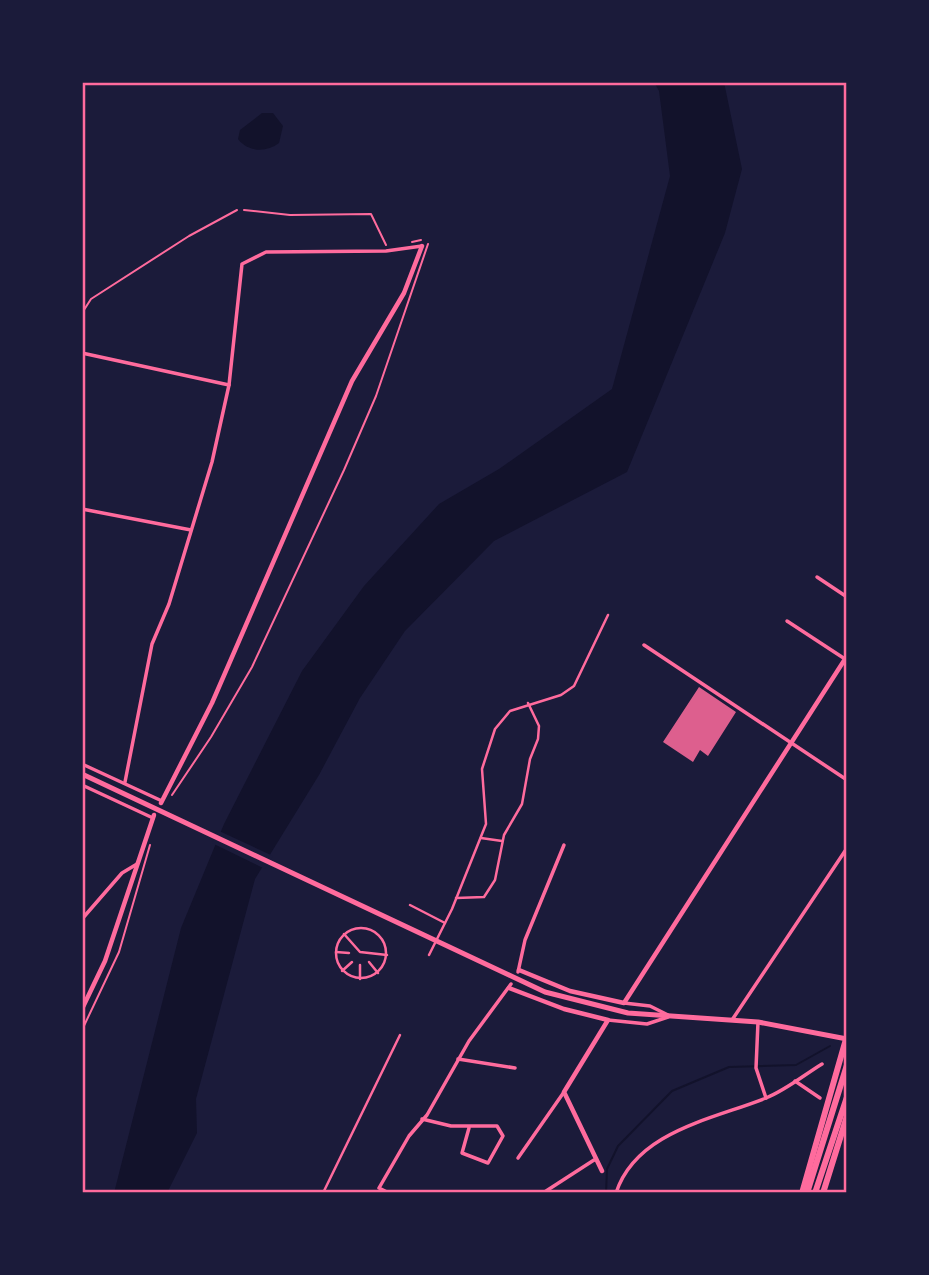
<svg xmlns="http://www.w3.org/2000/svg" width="929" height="1275" viewBox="0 0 929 1275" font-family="Montserrat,sans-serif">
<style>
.water{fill:#12122b}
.pier{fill:#1b1b3a}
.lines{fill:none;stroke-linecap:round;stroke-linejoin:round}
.stream{stroke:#12122b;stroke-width:2}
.building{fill:#dd5f8e}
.path{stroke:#ff6b9d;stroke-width:2}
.pedestrian{stroke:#ff6b9d;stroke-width:2.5}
.minor{stroke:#ff6b9d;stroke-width:3.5}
.tertiary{stroke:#ff6b9d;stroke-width:4.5}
.secondary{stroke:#ff6b9d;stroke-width:5}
.trunk{stroke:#ff6b9d;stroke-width:6}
.neatline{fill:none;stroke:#ff6b9d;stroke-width:2.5}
</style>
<rect width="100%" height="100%" fill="#1b1b3a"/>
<g class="water">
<polygon points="654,82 724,82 742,169 725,233 627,472 494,541 405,631 360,698 319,775 255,879 196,1099 197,1133 167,1193 114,1193 181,928 224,824 302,671 364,586 439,504 499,469 612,389 670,176 659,91"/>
<path d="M 262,113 L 273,113 L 283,126 L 279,143 C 266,153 248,152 238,139 L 240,130 Z"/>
</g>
<polygon class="pier" points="217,830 273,856 265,869 212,843"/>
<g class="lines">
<polyline class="stream" points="606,1193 607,1169 618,1146 672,1091 729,1067 796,1065 830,1046"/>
</g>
<polygon class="building" points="699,687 736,712 708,756 700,750 693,762 663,742"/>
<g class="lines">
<g class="path">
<polyline points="244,210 290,215 371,214 386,245"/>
<polyline points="412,242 421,240"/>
<polyline points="82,313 91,299 189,236 237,210"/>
<polyline points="172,795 211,737 252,667 344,470 376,396 428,244"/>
<polyline points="82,1030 119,952 150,845"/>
</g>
<g class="pedestrian">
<polyline points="481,838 502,841"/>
<polyline points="456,898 484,897 495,880 504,835 522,804 530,759 538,739 539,726 528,703"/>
<polyline points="410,905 445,923"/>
<circle cx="361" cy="953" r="25"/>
<polyline points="344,934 360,952 387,955"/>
<polyline points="336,952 349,953"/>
<polyline points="429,955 452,909 486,824 482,769 495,729 510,711 561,695 574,686 608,615"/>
<polyline points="369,962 378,973"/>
<polyline points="342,971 352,962"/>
<polyline points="360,979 360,965"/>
<polyline points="323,1193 400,1035"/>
</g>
<g class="minor">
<polyline points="82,353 229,385"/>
<polyline points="82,509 191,530"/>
<polyline points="817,577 847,597"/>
<polyline points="787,621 845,659"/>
<polyline points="644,645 847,780"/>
<polyline points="82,764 162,801"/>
<polyline points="125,782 152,644 169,604 212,462 229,385 242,264 266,252 386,251 422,246"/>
<polyline points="82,785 153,818"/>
<polyline points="82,919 122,873 137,864"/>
<polyline points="518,972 525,940 564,845"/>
<polyline points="624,1003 650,1006 668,1015"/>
<polyline points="608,1020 647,1024 668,1017"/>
<polyline points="732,1020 847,848"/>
<polyline points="758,1022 756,1068 766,1098"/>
<polyline points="458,1059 515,1068"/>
<polyline points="795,1081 820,1098"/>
<polyline points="422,1119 451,1126 497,1126 503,1136 488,1163 462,1153 469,1128"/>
<polyline points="518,1158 564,1092"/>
<polyline points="389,1193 379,1188 409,1136 427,1115 469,1041 511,984"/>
<polyline points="543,1193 594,1160"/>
<path d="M 616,1193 C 636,1131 714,1119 766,1098 C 786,1090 804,1075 822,1064"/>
</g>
<g class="tertiary">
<polyline points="161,803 212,703 352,381 404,293 422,246"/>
<polyline points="519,970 570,991 624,1003 847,656"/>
<polyline points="509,988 564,1009 608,1020 564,1092 602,1171"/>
<polyline points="82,1009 105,961 154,815"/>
</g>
<polyline class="secondary" points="82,774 545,992 628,1013 758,1022 847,1039"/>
<g class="trunk">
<polyline points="802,1193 846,1039"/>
<polyline points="807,1193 847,1065"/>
<polyline points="815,1193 847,1097"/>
<polyline points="823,1193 847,1116"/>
</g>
</g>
<rect width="929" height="1275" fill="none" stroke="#1b1b3a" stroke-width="168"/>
<rect x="84" y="84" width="761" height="1107" class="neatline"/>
</svg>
